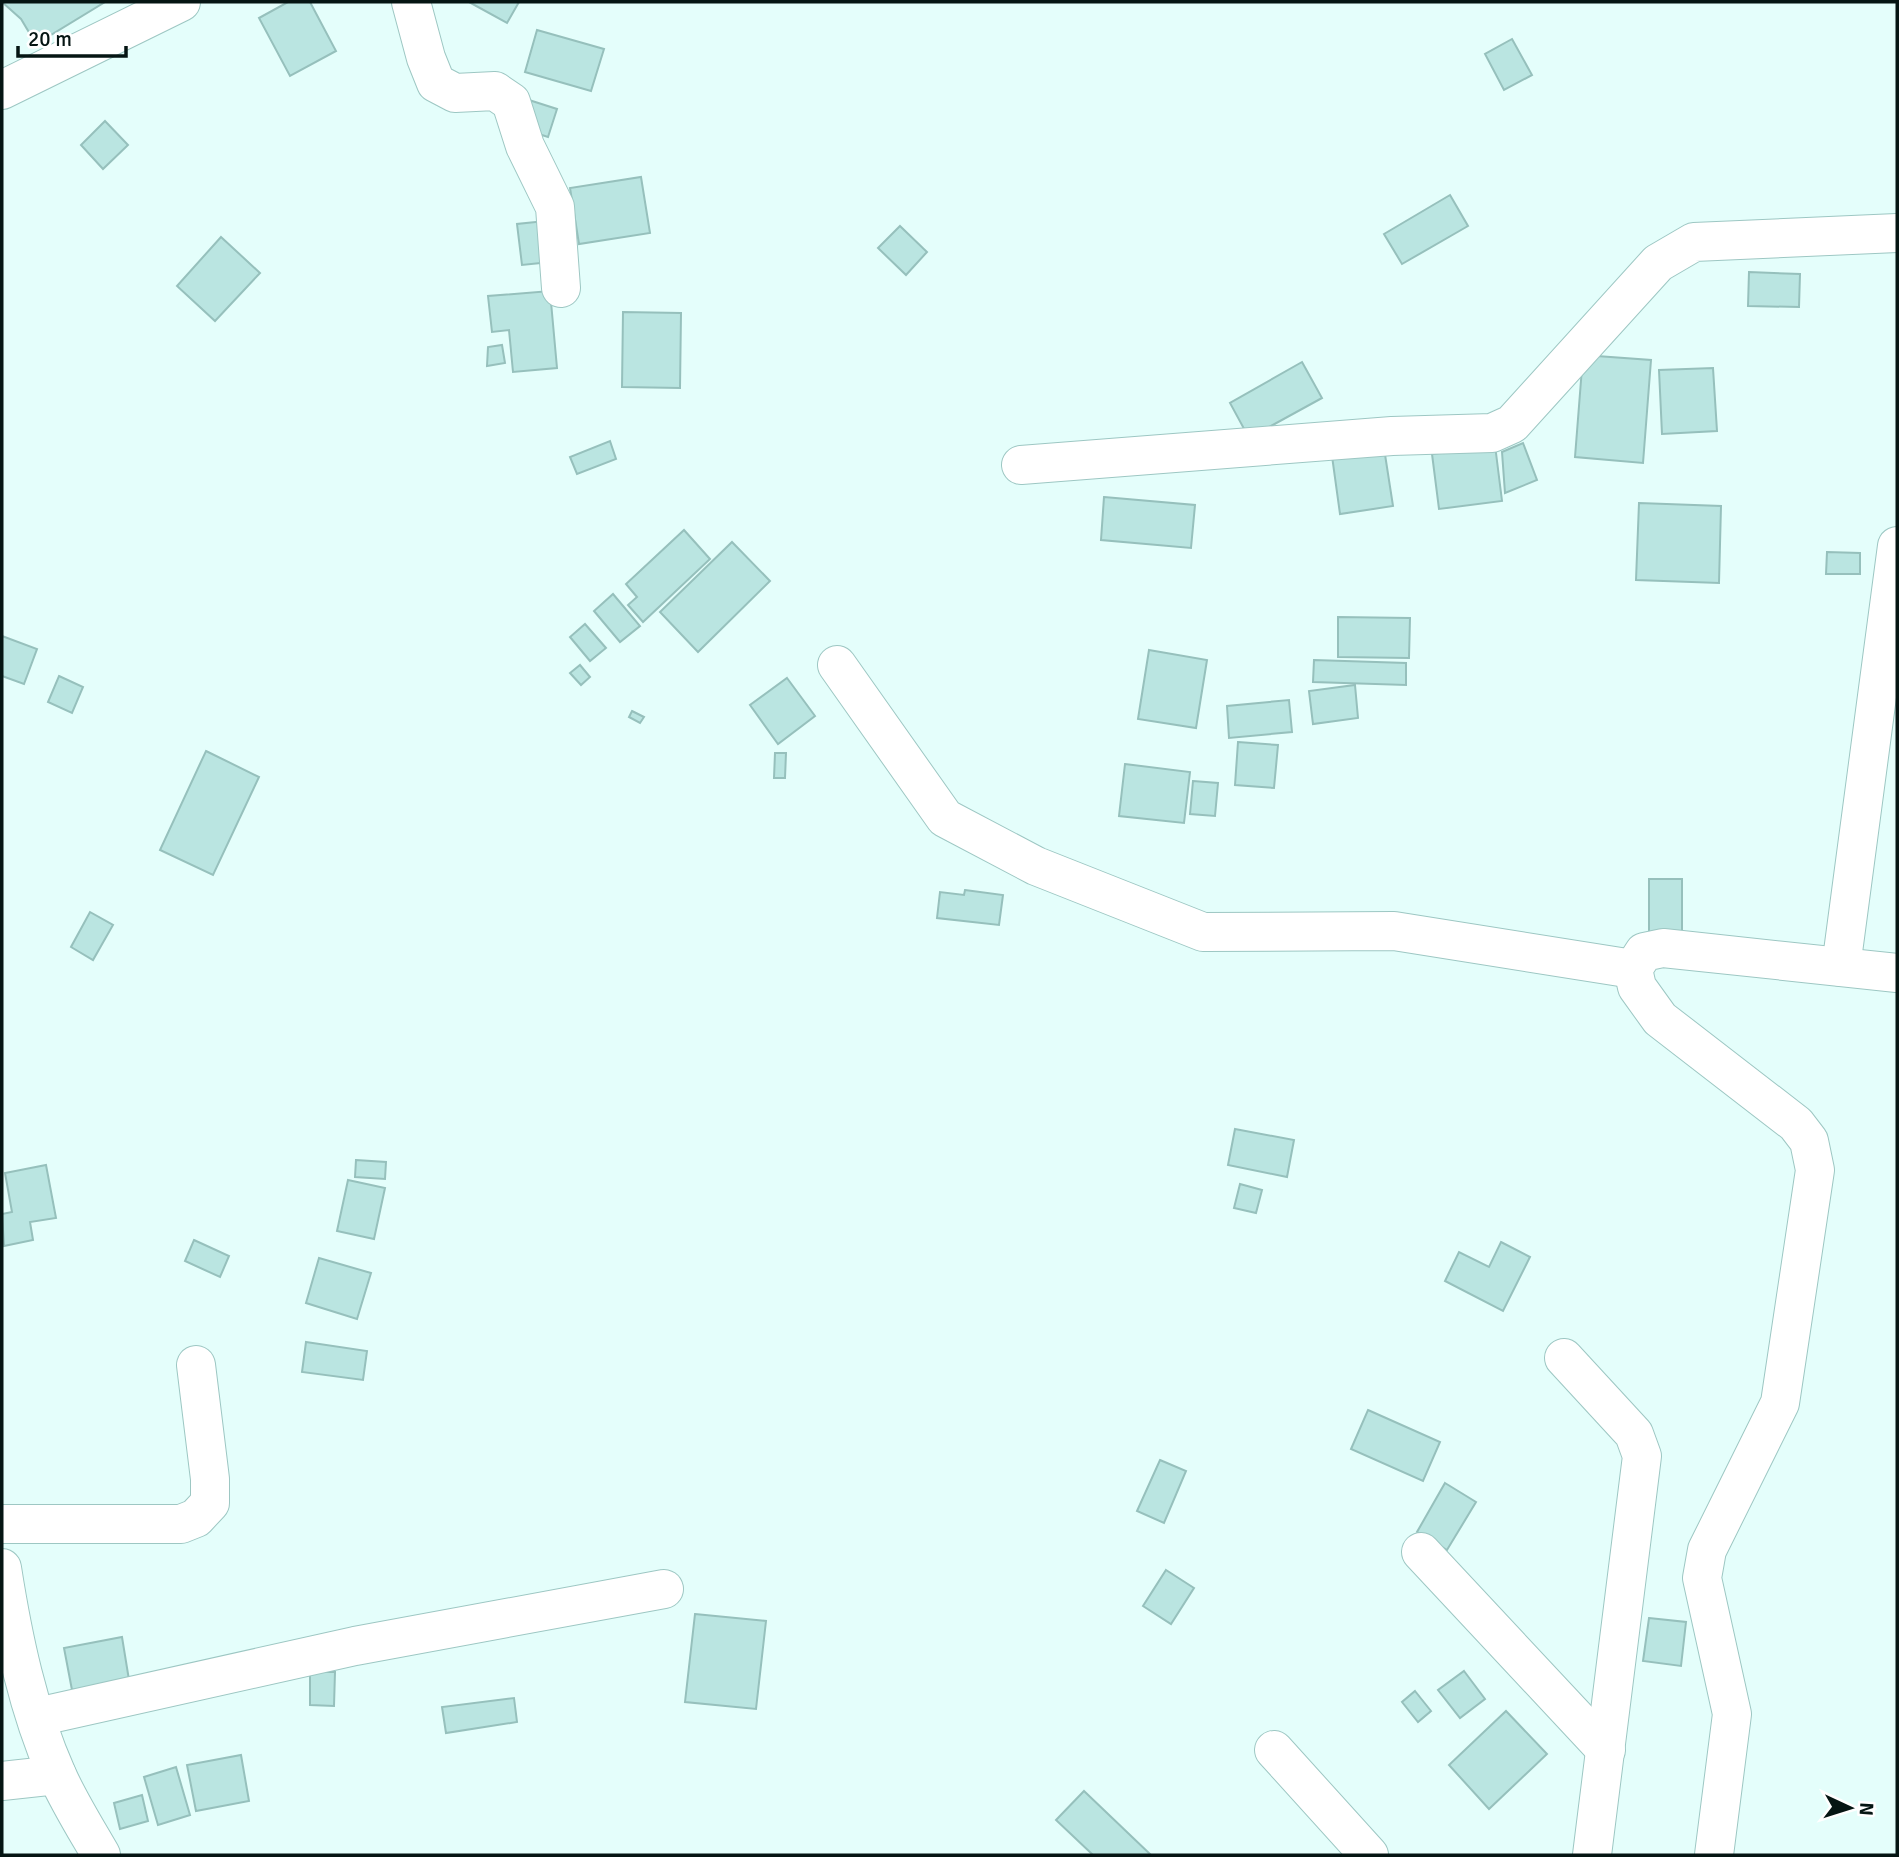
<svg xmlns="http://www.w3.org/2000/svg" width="1899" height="1857" viewBox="0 0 1899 1857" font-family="Signika,sans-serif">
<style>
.building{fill:#bae5e1;stroke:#96c0bc;stroke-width:2}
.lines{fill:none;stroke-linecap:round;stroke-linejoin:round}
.minor-casing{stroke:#9dc7c3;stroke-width:40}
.minor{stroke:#fff;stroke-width:38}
</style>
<rect width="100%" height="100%" fill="#e4fefb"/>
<g class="building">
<polygon points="2,2 105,2 36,44 21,19"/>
<polygon points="288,2 310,2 336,51 290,76 259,18"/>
<polygon points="469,2 519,2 507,23"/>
<polygon points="537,30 604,49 591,91 525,72"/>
<polygon points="1512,39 1532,75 1504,90 1485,54"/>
<polygon points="529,100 557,109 548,137 520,128"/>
<polygon points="105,121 128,145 103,169 81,145"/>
<polygon points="641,177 650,233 579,244 570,188"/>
<polygon points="1450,195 1468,226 1402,264 1384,234"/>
<polygon points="545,221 550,262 522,265 517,224"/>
<polygon points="900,226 927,252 906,275 878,248"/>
<polygon points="221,237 260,273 215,321 177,286"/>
<polygon points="1749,272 1800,274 1799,307 1748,306"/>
<polygon points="550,291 557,368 513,372 509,330 492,332 488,296"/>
<polygon points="623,312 681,313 680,388 622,387"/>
<polygon points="502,345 505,363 487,366 488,347"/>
<polygon points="1583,355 1651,360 1643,463 1575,457"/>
<polygon points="1302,362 1322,398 1249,438 1230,403"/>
<polygon points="1713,368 1717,431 1662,434 1659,370"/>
<polygon points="610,441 616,459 577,474 570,457"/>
<polygon points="1523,443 1537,480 1505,493 1502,452"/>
<polygon points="1495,445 1502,501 1439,509 1432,454"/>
<polygon points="1384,448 1393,506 1340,514 1332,456"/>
<polygon points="1104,497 1195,505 1191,548 1101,540"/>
<polygon points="1639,503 1721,506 1719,583 1636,580"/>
<polygon points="684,530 710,559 643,622 628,605 637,597 626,584"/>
<polygon points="732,542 770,581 698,652 660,612"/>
<polygon points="1827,552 1860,553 1860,574 1826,574"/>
<polygon points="613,594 640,626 620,642 594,611"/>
<polygon points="1338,617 1410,618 1409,658 1338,657"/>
<polygon points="585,624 606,648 590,661 570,637"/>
<polygon points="2,636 37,649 24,684 2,676"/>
<polygon points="1149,650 1207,660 1196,728 1138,719"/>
<polygon points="1314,660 1406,663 1406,685 1313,682"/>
<polygon points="580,665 590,677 581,685 570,673"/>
<polygon points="59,676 83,687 72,713 48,702"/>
<polygon points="787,678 815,716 778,744 750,705"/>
<polygon points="1355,685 1358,718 1313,724 1309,691"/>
<polygon points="1289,700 1292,732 1229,738 1227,706"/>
<polygon points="632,711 644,717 640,723 629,717"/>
<polygon points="1238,742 1278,745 1274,788 1235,785"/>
<polygon points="206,751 259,777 213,875 160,850"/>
<polygon points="775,753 786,753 785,778 774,778"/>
<polygon points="1125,764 1190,772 1184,823 1119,816"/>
<polygon points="1193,781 1218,783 1215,816 1190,814"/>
<rect x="1649" y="879" width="33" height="60"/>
<polygon points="965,890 1003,895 999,925 937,918 940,892 964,895"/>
<polygon points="90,912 113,925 93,960 71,947"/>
<polygon points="1235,1129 1294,1140 1287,1177 1228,1165"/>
<polygon points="356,1160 386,1162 385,1179 355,1177"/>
<polygon points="46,1165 56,1218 30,1222 33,1240 4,1246 2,1214 12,1212 5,1173"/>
<polygon points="348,1180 385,1188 374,1239 337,1231"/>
<polygon points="1240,1184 1262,1190 1256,1213 1234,1208"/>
<polygon points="194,1240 229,1256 220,1277 185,1261"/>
<polygon points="1501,1242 1530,1257 1503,1311 1445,1281 1459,1252 1489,1267"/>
<polygon points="319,1258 371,1273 357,1319 306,1303"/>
<polygon points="306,1342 367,1351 363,1380 302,1372"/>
<polygon points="1368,1410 1440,1442 1423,1481 1351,1449"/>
<polygon points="1160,1460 1186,1471 1164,1523 1137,1511"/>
<polygon points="1445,1483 1476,1502 1447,1550 1417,1532"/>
<polygon points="1166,1570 1194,1588 1171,1624 1143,1606"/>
<polygon points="695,1614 766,1621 756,1709 685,1702"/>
<polygon points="1649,1618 1686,1622 1681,1666 1643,1661"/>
<polygon points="122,1637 129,1680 72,1690 64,1648"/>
<polygon points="1464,1671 1485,1699 1460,1718 1438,1690"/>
<polygon points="310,1672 335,1672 334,1706 310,1705"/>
<polygon points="1415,1691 1431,1711 1418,1722 1402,1702"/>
<polygon points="514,1698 517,1722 446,1733 442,1707"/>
<polygon points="1506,1711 1547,1754 1489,1809 1449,1765"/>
<polygon points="241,1755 249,1801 196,1811 187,1765"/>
<polygon points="176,1767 190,1815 158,1825 144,1777"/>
<polygon points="1084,1791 1151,1855 1093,1855 1056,1820"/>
<polygon points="142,1795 148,1821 120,1829 114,1803"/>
</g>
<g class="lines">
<g class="minor-casing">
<g id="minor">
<polyline points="411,2 426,58 436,83 455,93 495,91 511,102 525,146 555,207 561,288"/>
<polyline points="2,90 181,2"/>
<polyline points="1021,465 1392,436 1492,433 1512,424 1658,263 1694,242 1897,233"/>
<polyline points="837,665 945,818 1036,866 1203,932 1394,931 1633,969"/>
<polyline points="1841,967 1897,546"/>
<polyline points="1564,1358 1634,1434 1642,1456 1592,1855"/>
<polyline points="2,1524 181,1524 196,1518 210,1503 210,1479 196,1365"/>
<polyline points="1421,1552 1606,1750"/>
<path d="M 2,1568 C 13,1638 28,1710 57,1775 C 69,1802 86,1829 101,1855"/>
<polyline points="37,1717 355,1646 664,1589"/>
<polyline points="1274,1750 1369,1855"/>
<polyline points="2,1781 57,1775"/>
<polyline points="1714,1855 1732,1714 1702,1578 1707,1550 1780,1403 1815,1170 1809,1141 1796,1124 1660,1019 1637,987 1633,969 1644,952 1663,948 1897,973"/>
</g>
</g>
<use href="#minor" class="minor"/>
</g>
<rect width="1899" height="1857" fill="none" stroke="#051513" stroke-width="7"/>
<g transform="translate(1850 1808) rotate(94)" stroke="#ffffff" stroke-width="5" paint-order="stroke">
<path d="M0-5L12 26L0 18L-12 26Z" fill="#051513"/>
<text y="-10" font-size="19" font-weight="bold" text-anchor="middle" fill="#051513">N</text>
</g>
<path d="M18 46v10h108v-10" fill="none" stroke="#051513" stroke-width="3.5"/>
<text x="28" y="46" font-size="21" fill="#051513" stroke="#ffffff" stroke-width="5" paint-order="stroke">20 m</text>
</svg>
